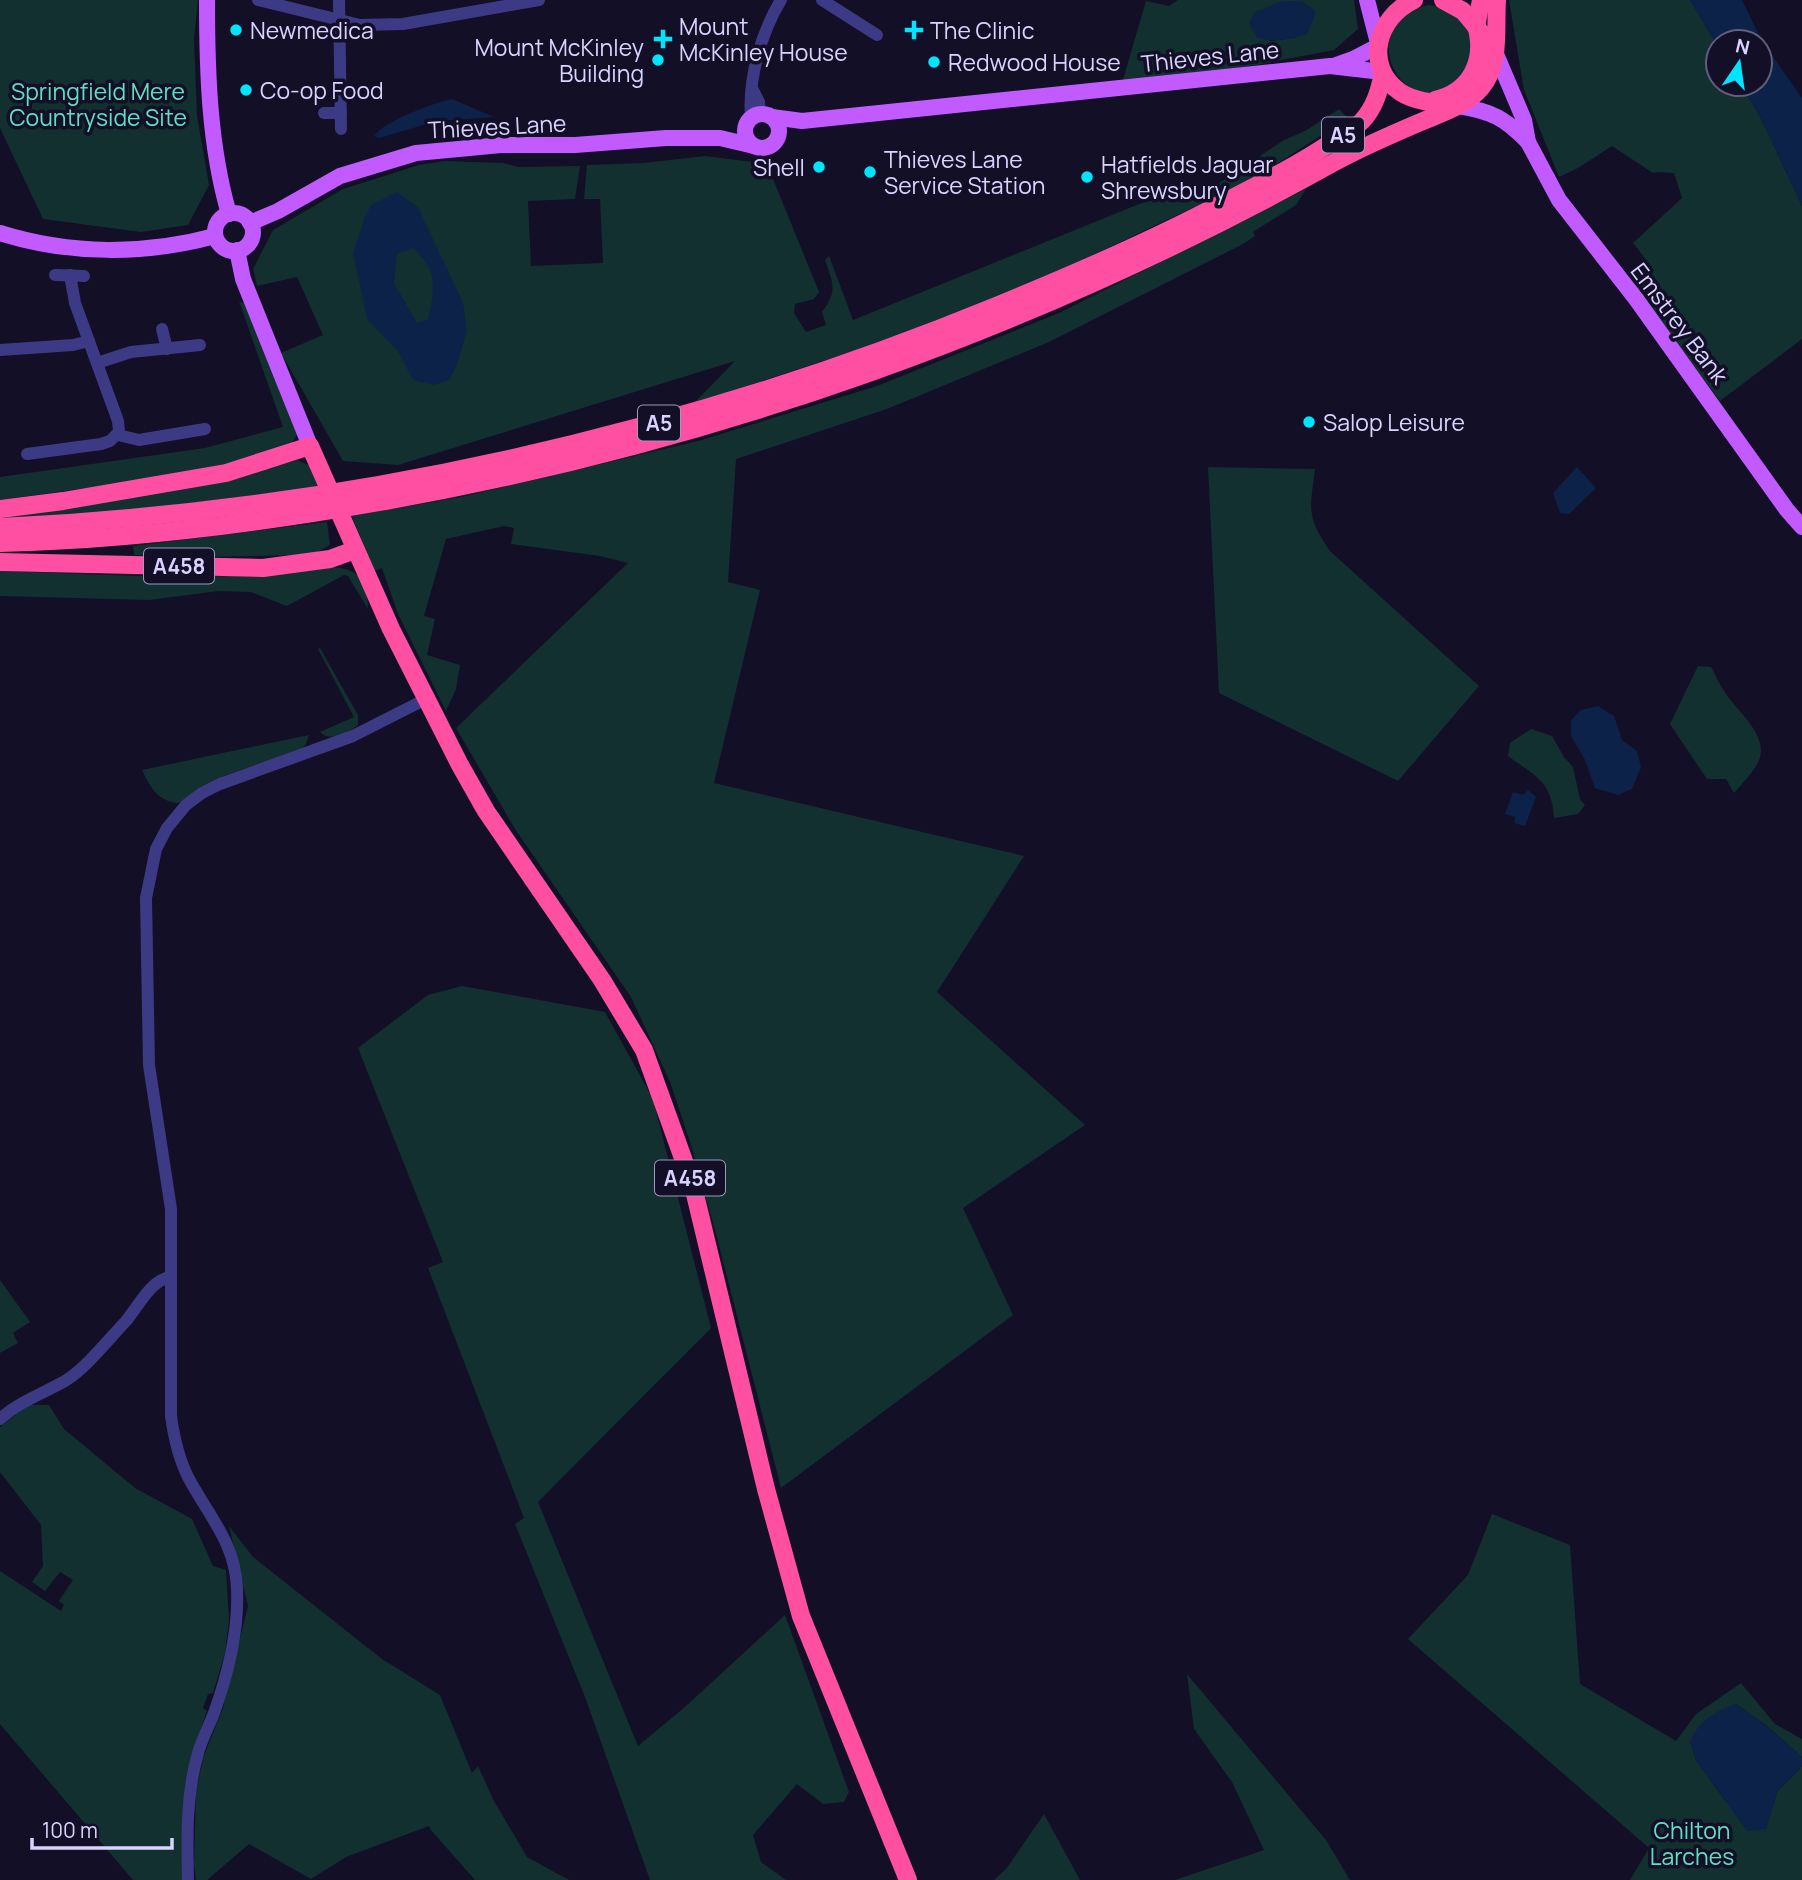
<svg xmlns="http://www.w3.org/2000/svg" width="1802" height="1880" viewBox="0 0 1802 1880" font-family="Manrope,sans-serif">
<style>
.green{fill:#12302f;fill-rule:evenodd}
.water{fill:#0c2248;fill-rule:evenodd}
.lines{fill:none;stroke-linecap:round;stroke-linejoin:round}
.minor{stroke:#3d3a85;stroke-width:12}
.major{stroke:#c25bff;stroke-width:16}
.highway{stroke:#ff4fa3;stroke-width:18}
.poi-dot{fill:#00e5ff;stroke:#130f26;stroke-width:2.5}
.labels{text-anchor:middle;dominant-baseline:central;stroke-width:7;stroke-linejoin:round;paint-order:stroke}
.shield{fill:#130f26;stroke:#9e99be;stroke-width:2}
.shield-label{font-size:21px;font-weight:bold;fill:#d9d4ff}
.poi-label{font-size:23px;fill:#d9d4ff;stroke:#130f26;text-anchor:start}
.street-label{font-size:23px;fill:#d9d4ff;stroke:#130f26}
.park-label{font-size:23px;fill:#5fe0c0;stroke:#130f26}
</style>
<rect width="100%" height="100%" fill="#130f26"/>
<g class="green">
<polygon points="0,0 198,0 194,39 197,116 209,185 188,225 141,232 43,219 0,128"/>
<path d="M 1178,0 L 1354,0 L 1358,29 L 1334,50 L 1256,65 L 1122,83 L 1146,1 L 1169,6 ZM 1282,1 L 1305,3 L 1295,38 L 1269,41 Z"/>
<polygon points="1509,0 1690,0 1718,46 1718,84 1741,84 1761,118 1802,206 1802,339 1720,401 1629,281 1651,266 1633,243 1682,198 1674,173 1658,172 1653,173 1612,146 1578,168 1559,177 1524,90"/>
<path d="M 1428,5 C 1452,7 1460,17 1474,35 L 1467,76 C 1459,81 1451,88 1443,91 C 1395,109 1357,23 1428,5 Z"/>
<path d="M 1339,109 L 1348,118 L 1255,178 L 1028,286 L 912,332 L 694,403 L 735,361 L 398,465 L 343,461 L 281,353 L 323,335 L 297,277 L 257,286 L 253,269 L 273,230 L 343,189 L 419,165 L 445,161 L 503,163 L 518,167 L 580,166 L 575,199 L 528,201 L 531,266 L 603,263 L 600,199 L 584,199 L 587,165 L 644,163 L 705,156 L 753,162 L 763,165 L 771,174 L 819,292 L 814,299 L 795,304 L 794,313 L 806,332 L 826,325 L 822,312 C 838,291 833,284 825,260 L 829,256 L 853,320 L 1144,202 L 1207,191 L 1284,140 L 1305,131 Z"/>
<polygon points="1306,189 1296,205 1253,232 1255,236 1243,244 1049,342 887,409 736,459 728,582 760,590 714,783 1024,856 937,992 1085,1125 963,1208 1013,1315 781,1488 714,1226 691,1145 670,1082 631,997 515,829 456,728 628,563 600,556 511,544 514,528 504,526 446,539 424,616 435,619 427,655 460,665 456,689 446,711 398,614 382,568 374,571 352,516 461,497 698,441 877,386 1059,313"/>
<path d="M 239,301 L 246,304 L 298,433 L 290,446 C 197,478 96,486 0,500 L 0,477 L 205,448 L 283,427 Z"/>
<polygon points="297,460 311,466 319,487 160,508 0,520 0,513 195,485"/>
<path d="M 1208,467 L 1315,469 C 1310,510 1306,516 1330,551 L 1479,686 L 1398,781 L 1219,693 Z"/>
<polygon points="327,522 330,545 312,555 203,557 134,555 133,546"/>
<path d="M 329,567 C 359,568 367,579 368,609 L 348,576 L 344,575 L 287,606 L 251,592 L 218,591 L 149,600 L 0,596 L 0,571 C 107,574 223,584 329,567 Z"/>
<path d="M 320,648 L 358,715 L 358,725 C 348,733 330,743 320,732 L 354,717 L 318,649 Z"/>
<path d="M 1698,666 L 1711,667 C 1716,675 1719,684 1724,691 C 1735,709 1762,729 1761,752 C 1760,767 1743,782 1734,793 L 1726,779 L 1707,779 L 1670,724 Z"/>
<path d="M 1531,729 L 1552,736 L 1564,757 L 1573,767 L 1580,799 L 1585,805 L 1578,814 L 1554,818 C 1552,781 1535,776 1508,756 L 1510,743 Z"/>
<path d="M 309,735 L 306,744 L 302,749 L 223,776 L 179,803 C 158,802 150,787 142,770 Z"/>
<polygon points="462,986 605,1012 653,1099 711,1328 538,1502 638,1746 686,1706 785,1615 849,1792 844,1802 823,1804 797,1784 753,1835 761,1862 786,1880 650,1880 585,1697 515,1524 524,1518 428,1268 443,1262 358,1048 428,995"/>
<polygon points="0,1280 30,1322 13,1333 18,1343 0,1353"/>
<polygon points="28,1405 49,1405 64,1429 135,1488 192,1519 213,1566 226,1570 229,1620 225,1653 213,1693 208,1694 203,1708 207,1711 191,1756 185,1793 182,1880 133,1880 0,1724 0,1571 61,1611 64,1605 59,1601 73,1580 60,1572 45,1591 32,1582 43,1566 41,1525 0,1472 0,1427"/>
<polygon points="1492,1514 1570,1545 1580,1684 1676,1741 1696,1714 1741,1683 1775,1724 1802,1739 1802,1757 1767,1726 1736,1704 1690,1741 1696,1760 1726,1802 1766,1829 1777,1792 1802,1766 1802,1880 1630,1880 1649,1848 1408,1639 1468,1575"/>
<polygon points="229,1526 253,1557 382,1659 440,1695 472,1773 478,1766 494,1801 527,1857 569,1880 475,1880 430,1829 429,1826 346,1857 311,1879 249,1844 207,1880 196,1880 194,1864 196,1794 203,1758 223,1708 248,1606"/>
<polygon points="1187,1674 1326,1840 1350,1880 1175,1880 1264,1850 1232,1782 1194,1729"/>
<polygon points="1044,1814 1080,1880 994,1880 1006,1869"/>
</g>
<g class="water">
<polygon points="1690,0 1742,0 1762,41 1802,98 1802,206 1761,118 1741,84 1760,84 1760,42 1718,42 1718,46"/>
<path d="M 1282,1 C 1296,1 1307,1 1316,12 L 1307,34 C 1290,40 1274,42 1257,38 L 1249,23 L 1255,12 Z"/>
<path d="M 452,99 L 494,117 L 437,121 L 379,138 L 374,136 C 384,121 434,103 452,99 Z"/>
<path d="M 397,192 L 418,207 L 463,303 L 467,331 L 456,367 L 449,380 L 434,385 L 413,380 L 397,350 L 367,319 L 353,253 L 364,219 L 371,205 ZM 413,248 C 438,271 435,288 428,319 L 417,323 L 394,283 L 397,254 Z"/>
<polygon points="1577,467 1596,488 1569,514 1560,513 1553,493"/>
<polygon points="1598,706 1614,716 1622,740 1637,751 1641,767 1632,789 1618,795 1595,788 1585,760 1571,736 1571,720 1581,710"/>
<polygon points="1528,790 1536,797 1525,826 1514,823 1515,817 1505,814 1513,792 1523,795"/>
<path d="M 1736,1704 L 1767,1726 L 1802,1757 L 1802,1766 L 1777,1792 L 1766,1829 L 1747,1831 L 1696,1760 L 1690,1741 C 1700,1720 1715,1711 1736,1704 Z"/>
</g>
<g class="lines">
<g class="minor">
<polyline points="258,0 360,25 403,24 539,0"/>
<polyline points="339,0 341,129"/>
<polyline points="822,0 877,35"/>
<polyline points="753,90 759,102 760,114"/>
<polyline points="324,113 341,113"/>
<path d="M 751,117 C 748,79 761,33 781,0"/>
<polyline points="55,275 84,276"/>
<polyline points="162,329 167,349"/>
<polyline points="0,350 73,345 89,341"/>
<polyline points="97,363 131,352 200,345"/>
<polyline points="118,435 139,440 205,429"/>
<polyline points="27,454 101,444 110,441 119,432 118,421 75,303 70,275"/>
<path d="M 0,1419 C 20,1401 42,1394 65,1381 C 86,1368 109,1339 126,1321 C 138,1307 151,1279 171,1277"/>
<path d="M 188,1880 C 187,1837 186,1795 198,1753 C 202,1739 209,1726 214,1713 C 228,1674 239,1630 237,1588 C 235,1542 208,1515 188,1477 C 178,1457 174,1438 171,1416 L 171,1209 L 149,1065 L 146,898 L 156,849 L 167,828 L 186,805 L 202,793 L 220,784 L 353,736 L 426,699"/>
</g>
<g class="major">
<path d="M 207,0 C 207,71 209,145 229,214"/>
<polyline points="1367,0 1378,43"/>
<polyline points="1496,54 1524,120 1528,142 1559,200 1636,299 1787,510 1802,527"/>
<polyline points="1336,65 1353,59 1378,46"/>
<path d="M 1458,106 C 1491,111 1505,118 1528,142"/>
<circle cx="762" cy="131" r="17"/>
<polyline points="772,117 802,121 1330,66 1382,72"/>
<circle cx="234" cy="232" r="19"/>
<polyline points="250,223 278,211 340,176 416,153 501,145 575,145 666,138 720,138 754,146"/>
<path d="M 0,233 C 70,255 145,255 215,236"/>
<polyline points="237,250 243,279 310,446"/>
</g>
<g class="highway">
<path d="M 1414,0 C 1377,17 1363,66 1400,92 C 1417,103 1439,103 1458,105"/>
<polyline points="1443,0 1463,11 1484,36"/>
<polyline points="1476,27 1481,0"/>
<path d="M 1435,100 C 1470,92 1485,62 1477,29"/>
<polyline points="0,509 63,501 226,473 310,446 391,629 460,765 486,811 602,980 644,1050 693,1186 766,1489 801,1616 908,1880"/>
<path d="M 0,527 C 342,511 679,436 996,306 C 1067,277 1139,246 1207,211 C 1249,189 1292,169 1332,142 C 1342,135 1354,129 1362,121 C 1375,107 1379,91 1383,74"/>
<path d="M 0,543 C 128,540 255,524 380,502 C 714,443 1037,328 1333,163 C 1360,148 1388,136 1416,124 C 1438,114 1465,107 1481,88 C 1501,65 1495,29 1497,0"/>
<polyline points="0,562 263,568 330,559 355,550"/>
</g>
</g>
<g class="poi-dot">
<circle cx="236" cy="30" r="7"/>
<path d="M910.5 19.5h7v7h7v7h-7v7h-7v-7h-7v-7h7z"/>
<path d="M659.5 28.5h7v7h7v7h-7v7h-7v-7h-7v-7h7z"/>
<circle cx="658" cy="60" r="7"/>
<circle cx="934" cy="62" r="7"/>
<circle cx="246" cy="90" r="7"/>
<circle cx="819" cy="167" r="7"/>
<circle cx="870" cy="172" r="7"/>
<circle cx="1087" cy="177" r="7"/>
<circle cx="1309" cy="422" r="7"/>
</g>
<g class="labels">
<g class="shield">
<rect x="1322" y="117.5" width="42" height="35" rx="5"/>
<rect x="638" y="405.5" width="42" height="35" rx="5"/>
<rect x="144" y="548.5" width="70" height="35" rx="5"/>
<rect x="655" y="1160.5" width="70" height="35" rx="5"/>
</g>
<g class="shield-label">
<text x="1343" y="135">A5</text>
<text x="659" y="423">A5</text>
<text x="179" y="566">A458</text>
<text x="690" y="1178">A458</text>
</g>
<g class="poi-label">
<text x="679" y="26">Mount<tspan x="679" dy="26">McKinley House</tspan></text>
<text x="250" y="30">Newmedica</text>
<text x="930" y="30">The Clinic</text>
<text x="644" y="47" text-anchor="end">Mount McKinley<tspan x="644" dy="26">Building</tspan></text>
<text x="948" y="62">Redwood House</text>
<text x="260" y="90">Co-op Food</text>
<text x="884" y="159">Thieves Lane<tspan x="884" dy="26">Service Station</tspan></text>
<text x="1101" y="164">Hatfields Jaguar<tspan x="1101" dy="26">Shrewsbury</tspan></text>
<text x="805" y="167" text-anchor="end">Shell</text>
<text x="1323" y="422">Salop Leisure</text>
</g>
<g class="street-label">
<text transform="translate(1210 56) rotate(-6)">Thieves Lane</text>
<text transform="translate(497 126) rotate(-3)">Thieves Lane</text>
<text transform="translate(1680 323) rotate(53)">Emstrey Bank</text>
</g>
<g class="park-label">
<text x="98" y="91">Springfield Mere<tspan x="98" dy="26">Countryside Site</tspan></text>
<text x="1692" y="1830">Chilton<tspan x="1692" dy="26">Larches</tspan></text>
</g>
</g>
<g transform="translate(1739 63) rotate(13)"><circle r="33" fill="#130f26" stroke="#625e7d" stroke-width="2"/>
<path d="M0-5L12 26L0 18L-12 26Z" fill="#00e5ff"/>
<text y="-10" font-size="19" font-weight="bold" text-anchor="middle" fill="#d9d4ff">N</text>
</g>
<path d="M32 1838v10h140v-10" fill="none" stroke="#d9d4ff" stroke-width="3.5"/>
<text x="42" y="1838" font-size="21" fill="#d9d4ff" stroke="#130f26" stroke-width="5" paint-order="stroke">100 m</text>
</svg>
